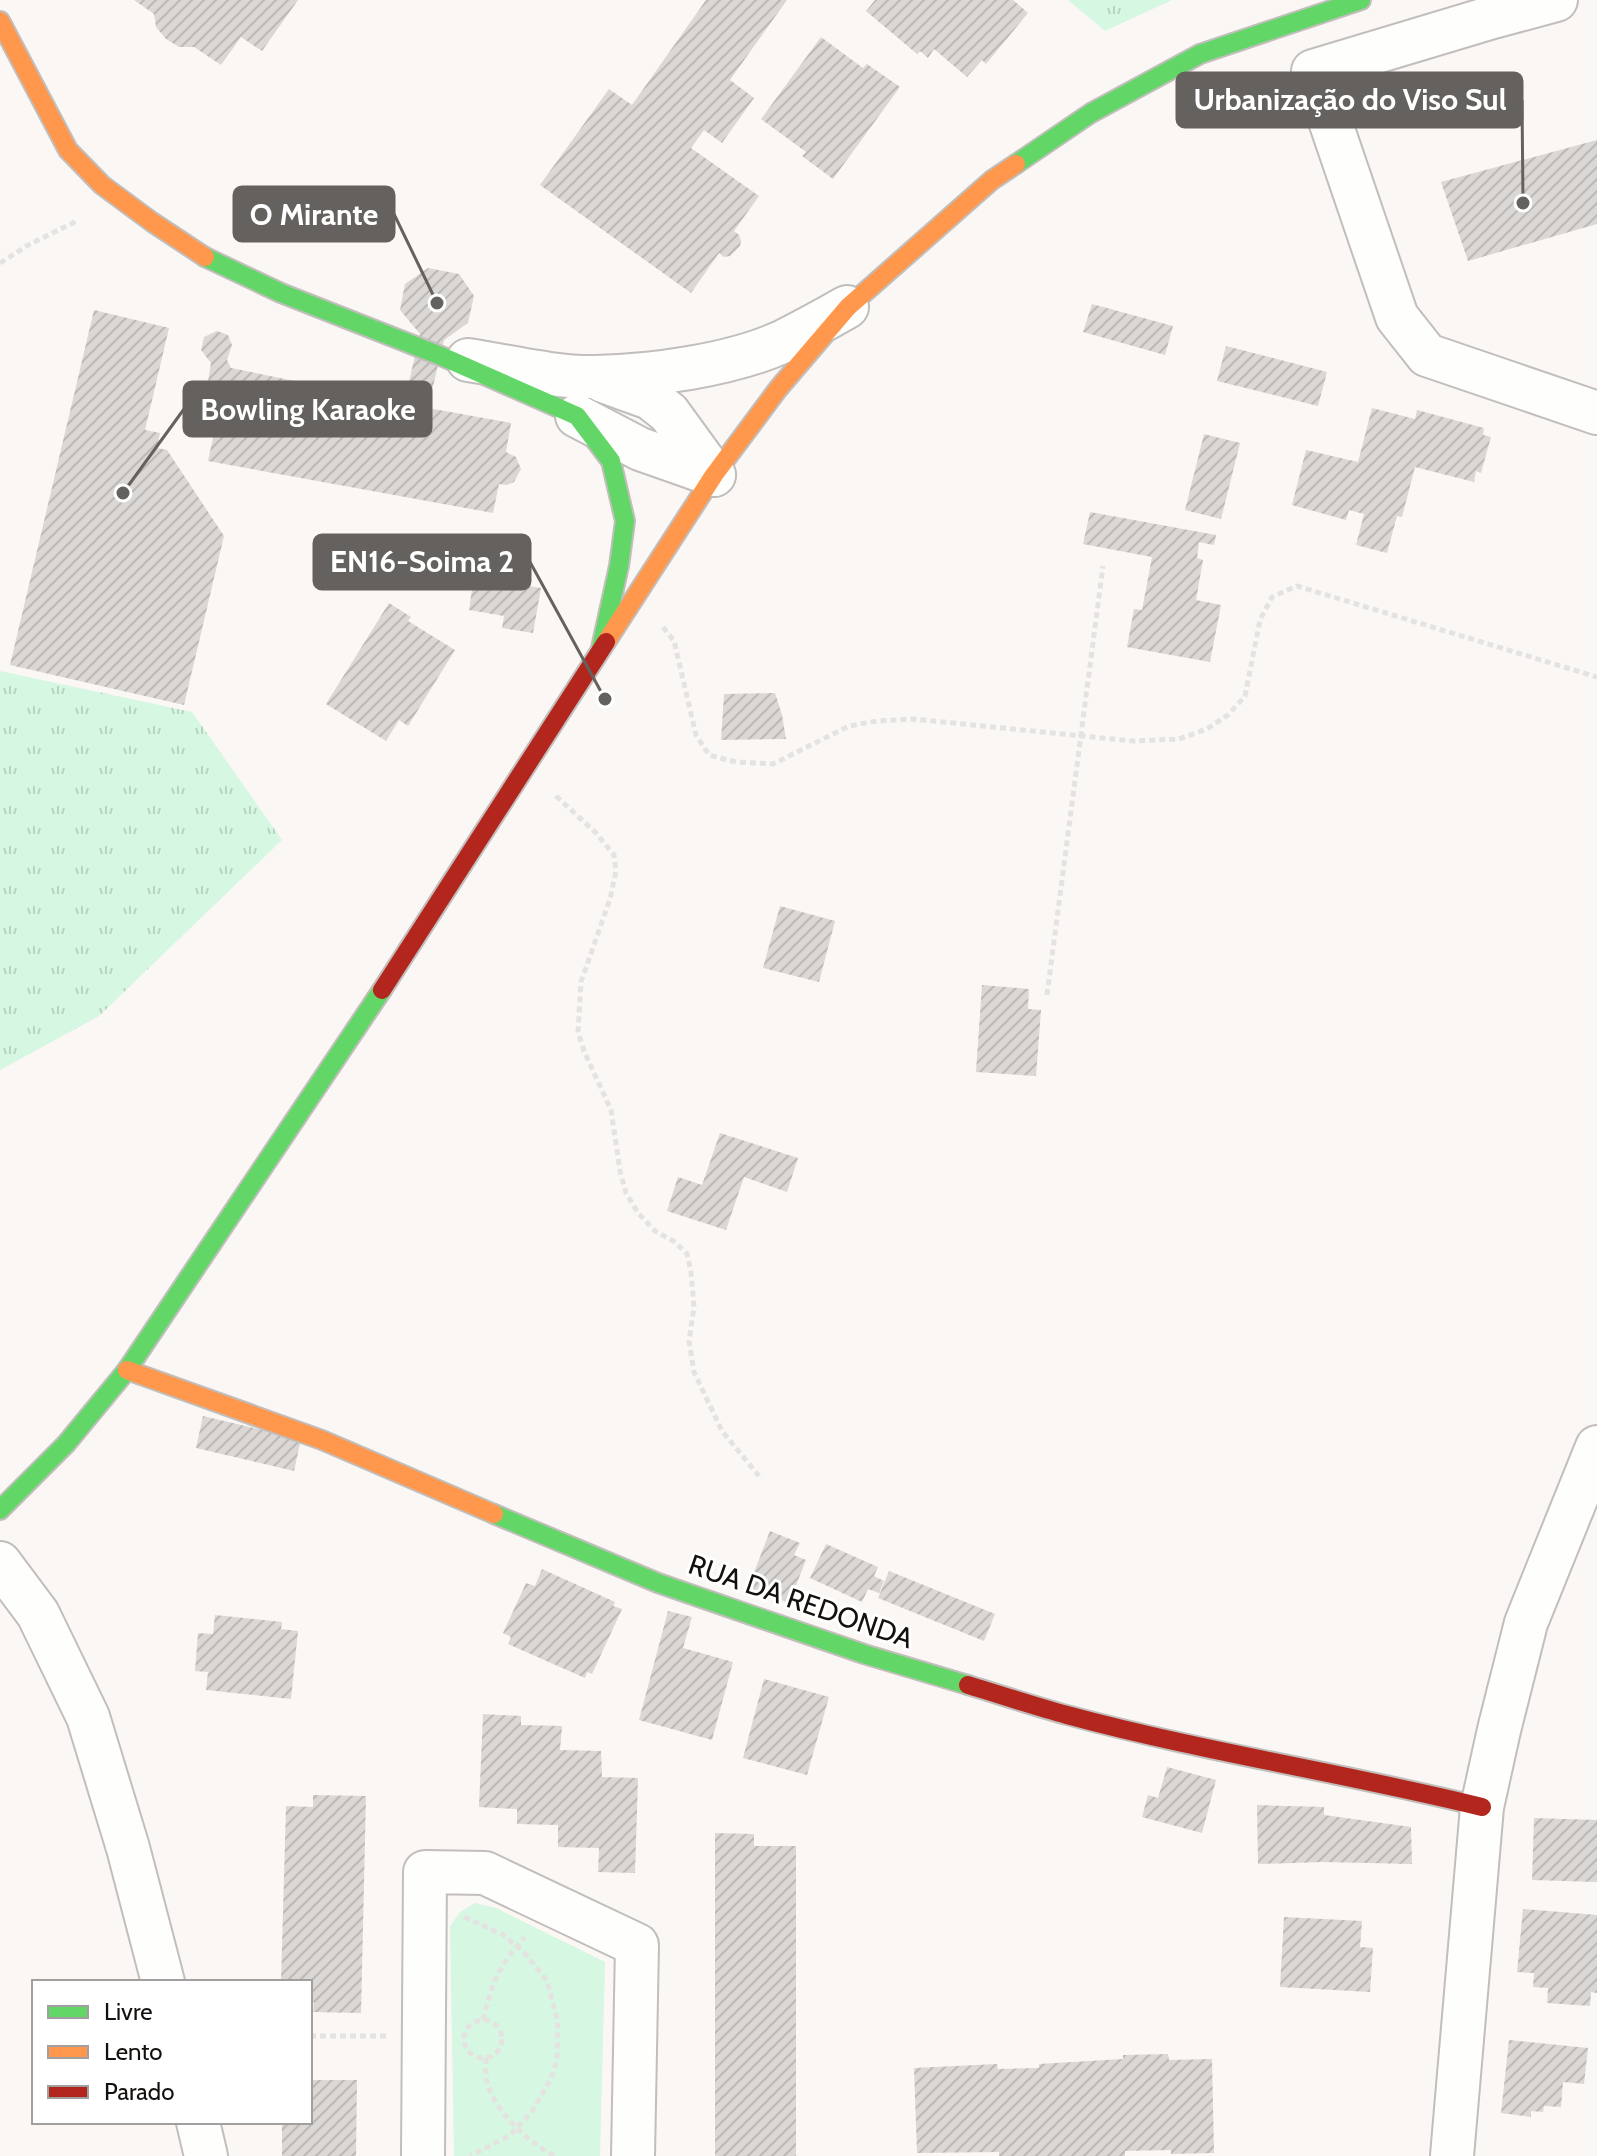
<svg xmlns="http://www.w3.org/2000/svg" width="1597" height="2156" viewBox="0 0 1597 2156" font-family="Cabin,sans-serif">
<style>
.grass{fill:url(#grass-tufts)}
.garden{fill:#d6f7e2}
.building{fill:url(#building-hatch)}
.lines{fill:none;stroke-linecap:round;stroke-linejoin:round}
.street-casing{stroke:#c1bebb;stroke-width:46}
.fast-casing{stroke:#c1bebb;stroke-width:22}
.slow-casing{stroke:#c1bebb;stroke-width:22}
.jam-casing{stroke:#c1bebb;stroke-width:22}
.path{stroke:#e4e3e1;stroke-width:5;stroke-dasharray:6 4;stroke-linecap:butt}
.street{stroke:#fefefd;stroke-width:42}
.fast{stroke:#63d668;stroke-width:18}
.slow{stroke:#ff974d;stroke-width:18}
.jam{stroke:#b3261e;stroke-width:18}
.labels{text-anchor:middle;dominant-baseline:central;stroke-width:6;stroke-linejoin:round;paint-order:stroke}
.street-label{font-size:28px;fill:#13100e;stroke:#fff}
.leader{fill:none;stroke:#64615e;stroke-width:3}
.callout-dot{fill:#64615e;stroke:#fff;stroke-width:3}
.callout{fill:#64615e;stroke:#64615e;stroke-width:3}
.callout-label{font-size:30px;text-anchor:middle;font-weight:bold;fill:#fff}
</style>
<defs>
<pattern id="grass-tufts" width="24" height="20" patternUnits="userSpaceOnUse" patternTransform="scale(2)"><rect width="24" height="20" fill="#d6f7e2"/><path d="M3 7l-1-3M5 7V3M7 7l1-3M15 17l-1-3M17 17v-4M19 17l1-3" fill="none" stroke="#b7d3c1"/></pattern>
<pattern id="building-hatch" width="6" height="6" patternUnits="userSpaceOnUse" patternTransform="scale(2)"><rect width="6" height="6" fill="#dbd7d5"/><path d="M-1 1l2-2M0 6l6-6M5 7l2-2" fill="none" stroke="#bbb8b6"/></pattern>
</defs>
<rect width="100%" height="100%" fill="#fbf7f4"/>
<g class="grass">
<polygon points="1068,0 1172,0 1105,31"/>
<polygon points="0,671 192,712 282,840 99,1016 0,1070"/>
</g>
<polygon class="garden" points="475,1903 496,1908 605,1962 600,2156 454,2156 450,1926 460,1912"/>
<g class="building">
<polygon points="134,0 298,0 262,51 241,37 221,65 194,47 179,47 166,39 156,27 154,14"/>
<polygon points="706,0 787,0 730,80 754,98 722,143 704,130 691,148 759,196 734,231 739,235 741,241 740,246 730,256 724,257 719,253 691,293 540,185 609,89 632,105"/>
<polygon points="875,0 1013,0 1028,13 986,64 982,60 967,77 934,49 928,58 920,51 917,54 866,11"/>
<polygon points="821,37 863,68 867,64 900,87 833,179 802,156 806,152 761,119"/>
<polygon points="1597,140 1597,224 1468,261 1441,182"/>
<polygon points="428,268 459,274 474,296 468,323 444,340 428,408 511,423 506,452 516,457 521,469 514,482 507,485 499,484 493,513 208,461 214,433 200,431 211,363 201,350 204,337 217,331 228,335 232,345 227,360 231,368 404,403 420,334 400,310 405,284"/>
<polygon points="1092,304 1173,326 1165,355 1083,332"/>
<polygon points="94,310 169,328 145,430 160,433 157,448 167,450 224,536 184,705 10,665"/>
<polygon points="1226,346 1327,372 1318,406 1217,381"/>
<polygon points="1372,408 1415,419 1417,410 1484,428 1483,435 1491,437 1481,473 1476,471 1474,482 1415,467 1402,517 1397,516 1387,553 1356,545 1364,514 1349,510 1346,520 1292,505 1306,450 1358,462"/>
<polygon points="1204,434 1240,443 1221,519 1185,510"/>
<polygon points="1090,512 1216,535 1214,545 1199,542 1197,558 1203,560 1196,600 1221,605 1210,662 1127,647 1134,609 1142,610 1152,557 1083,544"/>
<polygon points="476,561 518,567 515,584 541,588 533,633 502,628 504,616 469,610"/>
<polygon points="389,603 411,617 408,621 455,650 408,726 399,720 386,741 326,704"/>
<polygon points="775,693 782,715 786,739 721,740 724,694"/>
<polygon points="780,906 835,921 819,982 763,968"/>
<polygon points="982,985 1029,989 1028,1009 1041,1010 1036,1076 976,1072"/>
<polygon points="720,1133 798,1158 787,1192 744,1177 726,1230 667,1211 678,1177 702,1185"/>
<polygon points="203,1416 301,1439 294,1471 196,1448"/>
<polygon points="770,1531 800,1543 794,1555 806,1560 789,1603 748,1588"/>
<polygon points="826,1544 878,1567 874,1576 884,1581 879,1593 868,1589 862,1602 810,1578"/>
<polygon points="542,1569 615,1602 613,1606 622,1609 592,1674 587,1672 585,1678 508,1644 511,1637 503,1633 526,1583 535,1586"/>
<polygon points="889,1571 995,1614 984,1641 878,1598"/>
<polygon points="668,1611 692,1617 683,1648 733,1662 712,1740 639,1720"/>
<polygon points="215,1615 282,1622 281,1629 298,1631 291,1699 206,1690 208,1672 195,1671 198,1633 213,1634"/>
<polygon points="764,1679 829,1697 807,1775 743,1758"/>
<polygon points="483,1714 521,1716 521,1725 562,1726 560,1750 601,1751 602,1777 638,1778 635,1873 598,1872 599,1848 558,1847 558,1825 517,1824 517,1809 479,1807"/>
<polygon points="1167,1767 1216,1780 1202,1833 1142,1817 1148,1795 1158,1798"/>
<polygon points="313,1795 366,1796 361,2013 313,2012 314,2002 310,2002 310,1982 281,1982 286,1806 313,1807"/>
<polygon points="1257,1805 1324,1807 1324,1815 1411,1827 1412,1864 1323,1862 1258,1864"/>
<polygon points="1534,1818 1597,1820 1597,1882 1532,1880"/>
<polygon points="715,1833 754,1834 754,1846 796,1846 796,2156 715,2156"/>
<polygon points="1523,1909 1597,1915 1597,1993 1591,1992 1590,2006 1547,2003 1548,1988 1533,1987 1534,1973 1517,1972"/>
<polygon points="1284,1917 1362,1921 1360,1947 1373,1948 1370,1992 1280,1987"/>
<polygon points="1509,2040 1588,2048 1584,2084 1563,2082 1561,2107 1544,2106 1543,2112 1531,2111 1531,2117 1501,2113"/>
<polygon points="1168,2054 1169,2060 1212,2059 1214,2153 1171,2154 1171,2150 1125,2151 1125,2156 999,2156 999,2152 917,2153 914,2068 997,2064 998,2069 1039,2068 1039,2064 1123,2059 1123,2055"/>
<polygon points="310,2080 357,2080 356,2156 282,2156 282,2122 310,2122"/>
</g>
<g class="lines">
<g class="street-casing">
<g id="street">
<polyline points="1556,0 1493,17 1313,71 1397,317 1427,355 1597,413"/>
<path d="M 468,360 C 508,366 555,378 596,377 C 652,376 731,365 782,342 C 804,331 826,319 847,307"/>
<polyline points="603,381 650,398 669,413 714,475"/>
<polyline points="577,416 640,449 714,475"/>
<polyline points="0,1563 38,1614 88,1717 128,1848 163,1982"/>
<polyline points="198,2122 206,2156"/>
<polyline points="423,2156 425,1872 485,1873 637,1945 633,2156"/>
<polyline points="1452,2156 1482,1807 1499,1730 1526,1623 1597,1447"/>
</g>
</g>
<g class="fast-casing">
<g id="fast">
<polyline points="1016,164 1091,113 1200,54 1361,0"/>
<polyline points="205,257 281,293 441,356 577,416 611,461 625,521 619,566 601,648"/>
<polyline points="0,1510 66,1444 127,1370 382,990"/>
<polyline points="494,1514 658,1583 864,1654 968,1685"/>
</g>
</g>
<g class="slow-casing">
<g id="slow">
<polyline points="0,21 68,150 102,185 152,222 205,257"/>
<polyline points="606,642 714,475 778,389 848,307 992,180 1016,164"/>
<polyline points="127,1370 322,1440 494,1514"/>
</g>
</g>
<g class="jam-casing">
<g id="jam">
<polyline points="382,990 606,642"/>
<path d="M 968,1685 C 1001,1695 1034,1706 1067,1715 C 1204,1752 1344,1773 1482,1807"/>
</g>
</g>
<g class="path">
<polyline points="0,263 30,244 73,223 77,218"/>
<polyline points="663,627 674,641 696,735 709,755 736,762 773,764 849,726 877,721 913,719 1133,741 1179,739 1207,729 1228,715 1245,696 1260,620 1272,597 1297,586 1597,677"/>
<polyline points="556,796 596,833 614,855 616,871 610,899 581,982 578,1032 584,1051 611,1110 620,1171 626,1193 638,1213 655,1231 675,1242 687,1254 691,1272 694,1307 689,1341 694,1372 722,1431 759,1476"/>
<polyline points="1047,995 1103,566"/>
<polyline points="464,1917 502,1934 524,1952 547,1981 558,2022 557,2060 551,2078 532,2112 509,2136 470,2156"/>
<circle cx="483" cy="2039" r="19"/>
<path d="M 483,2020 C 493,1981 498,1967 525,1937"/>
<polyline points="310,2036 387,2036"/>
<path d="M 486,2058 C 486,2064 485,2071 486,2077 C 491,2108 528,2143 555,2156"/>
</g>
<use href="#street" class="street"/>
<use href="#fast" class="fast"/>
<use href="#slow" class="slow"/>
<use href="#jam" class="jam"/>
</g>
<g class="labels">
<g class="street-label">
<text transform="translate(801 1601) rotate(19)">RUA DA REDONDA</text>
</g>
</g>
<path class="leader" d="M1523 203L1522 100M437 303L394 214M123 493L184 409M605 699L530 562"/>
<g class="callout-dot">
<circle cx="1523" cy="203" r="8"/>
<circle cx="437" cy="303" r="8"/>
<circle cx="123" cy="493" r="8"/>
<circle cx="605" cy="699" r="8"/>
</g>
<g class="callout">
<rect x="1177" y="73" width="345" height="54" rx="8"/>
<rect x="234" y="187" width="160" height="54" rx="8"/>
<rect x="184" y="382" width="247" height="54" rx="8"/>
<rect x="314" y="535" width="216" height="54" rx="8"/>
</g>
<g class="callout-label">
<text x="1350" y="110">Urbanização do Viso Sul</text>
<text x="314" y="225">O Mirante</text>
<text x="308" y="420">Bowling Karaoke</text>
<text x="422" y="572">EN16-Soima 2</text>
</g>
<rect x="32" y="1980" width="280" height="144" fill="#ffffff" stroke="#a19f9f" stroke-width="2"/>
<rect x="48" y="2006" width="40" height="12" fill="#63d668" stroke="#a19f9f" stroke-width="2"/>
<text x="104" y="2020" font-size="24" fill="#13100e">Livre</text>
<rect x="48" y="2046" width="40" height="12" fill="#ff974d" stroke="#a19f9f" stroke-width="2"/>
<text x="104" y="2060" font-size="24" fill="#13100e">Lento</text>
<rect x="48" y="2086" width="40" height="12" fill="#b3261e" stroke="#a19f9f" stroke-width="2"/>
<text x="104" y="2100" font-size="24" fill="#13100e">Parado</text>
</svg>
